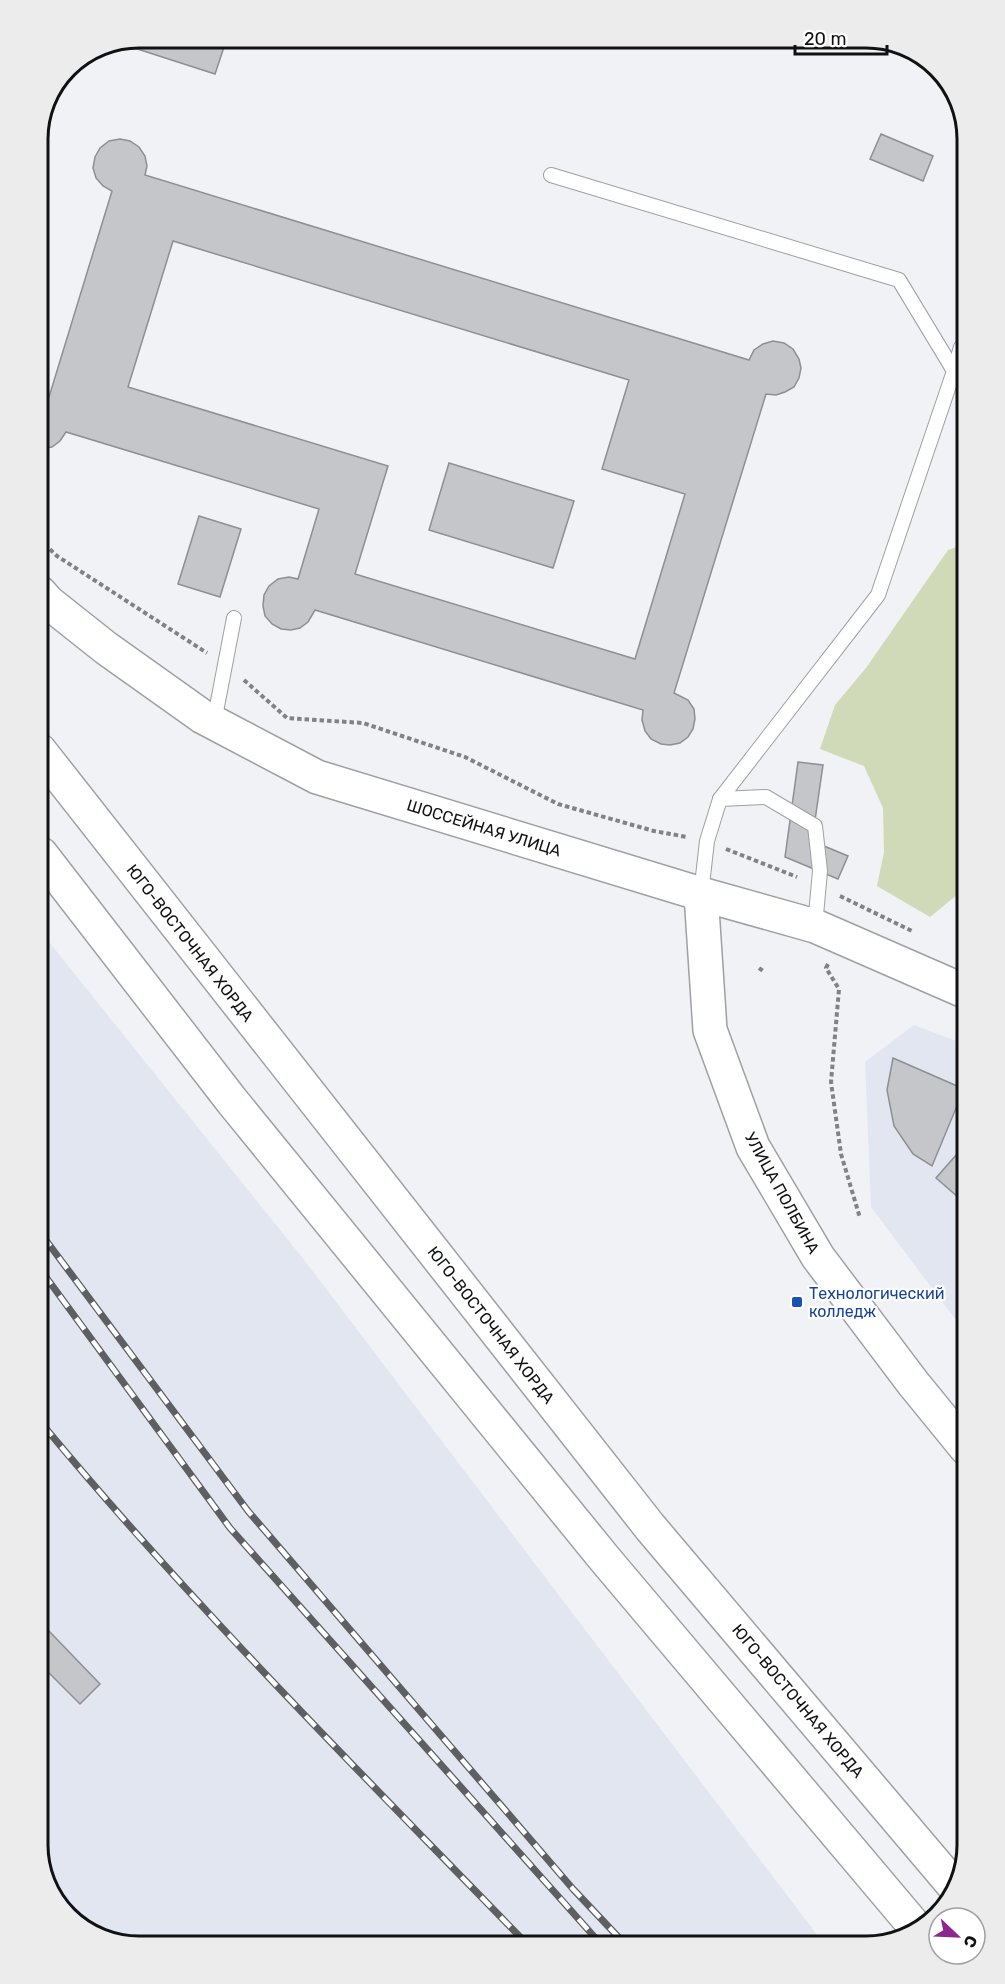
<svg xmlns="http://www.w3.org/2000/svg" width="1005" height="1984" viewBox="0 0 1005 1984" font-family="Rubik,sans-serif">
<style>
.built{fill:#e2e6f1}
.green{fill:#d0dab8}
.building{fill:#c5c6ca;stroke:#8e8f92;stroke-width:1.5;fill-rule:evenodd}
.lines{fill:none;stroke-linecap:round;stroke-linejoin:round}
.lane-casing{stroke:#9ea0a3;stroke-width:16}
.secondary-casing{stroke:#9ea0a3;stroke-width:36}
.primary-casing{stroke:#9ea0a3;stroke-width:36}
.path{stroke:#818284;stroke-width:4;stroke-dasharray:4.5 3;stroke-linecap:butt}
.lane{stroke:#fff;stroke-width:14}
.secondary{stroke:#fff;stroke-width:33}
.primary{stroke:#fff;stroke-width:33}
.rail-casing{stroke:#5e5f61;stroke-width:7}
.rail{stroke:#fff;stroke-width:4.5;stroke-dasharray:14;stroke-linecap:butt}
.transit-dot{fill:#1a4fb4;stroke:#fff;stroke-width:2}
.labels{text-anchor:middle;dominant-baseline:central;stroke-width:4.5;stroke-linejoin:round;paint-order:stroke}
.street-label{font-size:16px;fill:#101112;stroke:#fff}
.transit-label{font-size:16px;fill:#164399;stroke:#fff;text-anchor:start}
.rim{fill:none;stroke:#101112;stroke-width:3}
</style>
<rect width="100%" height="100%" fill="#f0f2f5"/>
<g class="built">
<polygon points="41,932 305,1261 821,1940 133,1946 77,1926 45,1884"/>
<polygon points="914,1025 964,1044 965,1332 871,1207 865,1062"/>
</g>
<polygon class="green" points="962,545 963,890 930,917 877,886 884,852 883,808 864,766 820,749 835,705 866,668 948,550"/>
<g class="building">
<polygon points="225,44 215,74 125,45"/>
<polygon points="881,134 933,156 923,181 870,159"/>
<path d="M 120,139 L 130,141 L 139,147 L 145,156 L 147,166 L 145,175 L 749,360 L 754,350 L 763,344 L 773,341 L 784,343 L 793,349 L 799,359 L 801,368 L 799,378 L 794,387 L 785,392 L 776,395 L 766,394 L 674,693 L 688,700 L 694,709 L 695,719 L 693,729 L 688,737 L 680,743 L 670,745 L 661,744 L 651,739 L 645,731 L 642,720 L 643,710 L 315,610 L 308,622 L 300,628 L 291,630 L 281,629 L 272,624 L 265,616 L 263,606 L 264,595 L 269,586 L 278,579 L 289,577 L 298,579 L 319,509 L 66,432 L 60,441 L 52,447 L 39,449 L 39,396 L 49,397 L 112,191 L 103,186 L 96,178 L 93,168 L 95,157 L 100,148 L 109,141 ZM 173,241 L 629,380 L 602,469 L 685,494 L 635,659 L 355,574 L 388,466 L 128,387 Z"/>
<polygon points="449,463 574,501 553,568 429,530"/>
<polygon points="199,516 241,529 220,597 178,584"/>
<polygon points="798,762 823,765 812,841 848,856 838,879 785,857"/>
<polygon points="893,1058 964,1089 932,1166 913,1154 894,1126 887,1090"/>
<polygon points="964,1146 965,1203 936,1178"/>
<polygon points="47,1629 100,1684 80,1704 44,1668 44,1632"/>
</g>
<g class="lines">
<g class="lane-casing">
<g id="lane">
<polyline points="551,175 899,280 954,371 878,595 720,799 707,841 701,894"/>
<polyline points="954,371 961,347"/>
<polyline points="214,722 234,618"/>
<polyline points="720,799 766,797 815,826 820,871 815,926"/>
</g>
</g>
<g class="secondary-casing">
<g id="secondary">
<polyline points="40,593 48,602 106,648 203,717 317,777 701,894 815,926 964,991"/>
<polyline points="701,894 710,1030 753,1147 818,1257 913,1383 966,1448"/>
</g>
</g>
<g class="primary-casing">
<g id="primary">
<polyline points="40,751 650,1527 955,1887"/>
<polyline points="41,854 232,1101 604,1558 917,1929"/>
</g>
</g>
<g class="path">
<polyline points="39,539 57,556 207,653"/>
<polyline points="244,680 287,718 363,723 465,757 558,804 654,831 687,837"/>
<polyline points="726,849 797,877"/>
<polyline points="840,896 914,932"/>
<polyline points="828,964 826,968 839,989 831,1082 841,1154 860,1218"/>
<polyline points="759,968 763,971"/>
</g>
<use href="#lane" class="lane"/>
<use href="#secondary" class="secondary"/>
<use href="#primary" class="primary"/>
<g class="rail-casing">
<g id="rail">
<polyline points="42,1235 248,1511 573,1889 623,1942"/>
<polyline points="43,1273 230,1528 599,1942"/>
<path d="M 43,1425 C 194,1607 362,1774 526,1943"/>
</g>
</g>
<use href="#rail" class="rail"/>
</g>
<rect class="transit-dot" x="791" y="1296" width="12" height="12" rx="3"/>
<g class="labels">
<g class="street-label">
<text transform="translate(484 828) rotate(17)">ШОССЕЙНАЯ УЛИЦА</text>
<text transform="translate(190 943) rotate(52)">ЮГО-ВОСТОЧНАЯ ХОРДА</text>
<text transform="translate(782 1193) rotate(61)">УЛИЦА ПОЛБИНА</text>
<text transform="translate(491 1325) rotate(52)">ЮГО-ВОСТОЧНАЯ ХОРДА</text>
<text transform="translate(798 1701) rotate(50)">ЮГО-ВОСТОЧНАЯ ХОРДА</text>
</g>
<g class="transit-label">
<text x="809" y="1293">Технологический<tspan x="809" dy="18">колледж</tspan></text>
</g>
</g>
<path d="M0 0H1005V1984H0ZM139 48H866A91 91 0 0 1 957 139V1845A91 91 0 0 1 866 1936H139A91 91 0 0 1 48 1845V139A91 91 0 0 1 139 48Z" fill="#ececec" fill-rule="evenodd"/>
<path class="rim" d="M139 48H866A91 91 0 0 1 957 139V1845A91 91 0 0 1 866 1936H139A91 91 0 0 1 48 1845V139A91 91 0 0 1 139 48Z"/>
<g transform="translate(957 1936) rotate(113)"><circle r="28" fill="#ffffff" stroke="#9fa0a0" stroke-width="1.5"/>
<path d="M0-4.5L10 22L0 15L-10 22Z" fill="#8c278e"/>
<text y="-9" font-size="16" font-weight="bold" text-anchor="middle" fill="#101112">С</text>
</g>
<path d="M795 45v9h92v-9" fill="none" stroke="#101112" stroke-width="3"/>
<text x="804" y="45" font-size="18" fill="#101112" stroke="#ffffff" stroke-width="4.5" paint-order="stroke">20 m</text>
</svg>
